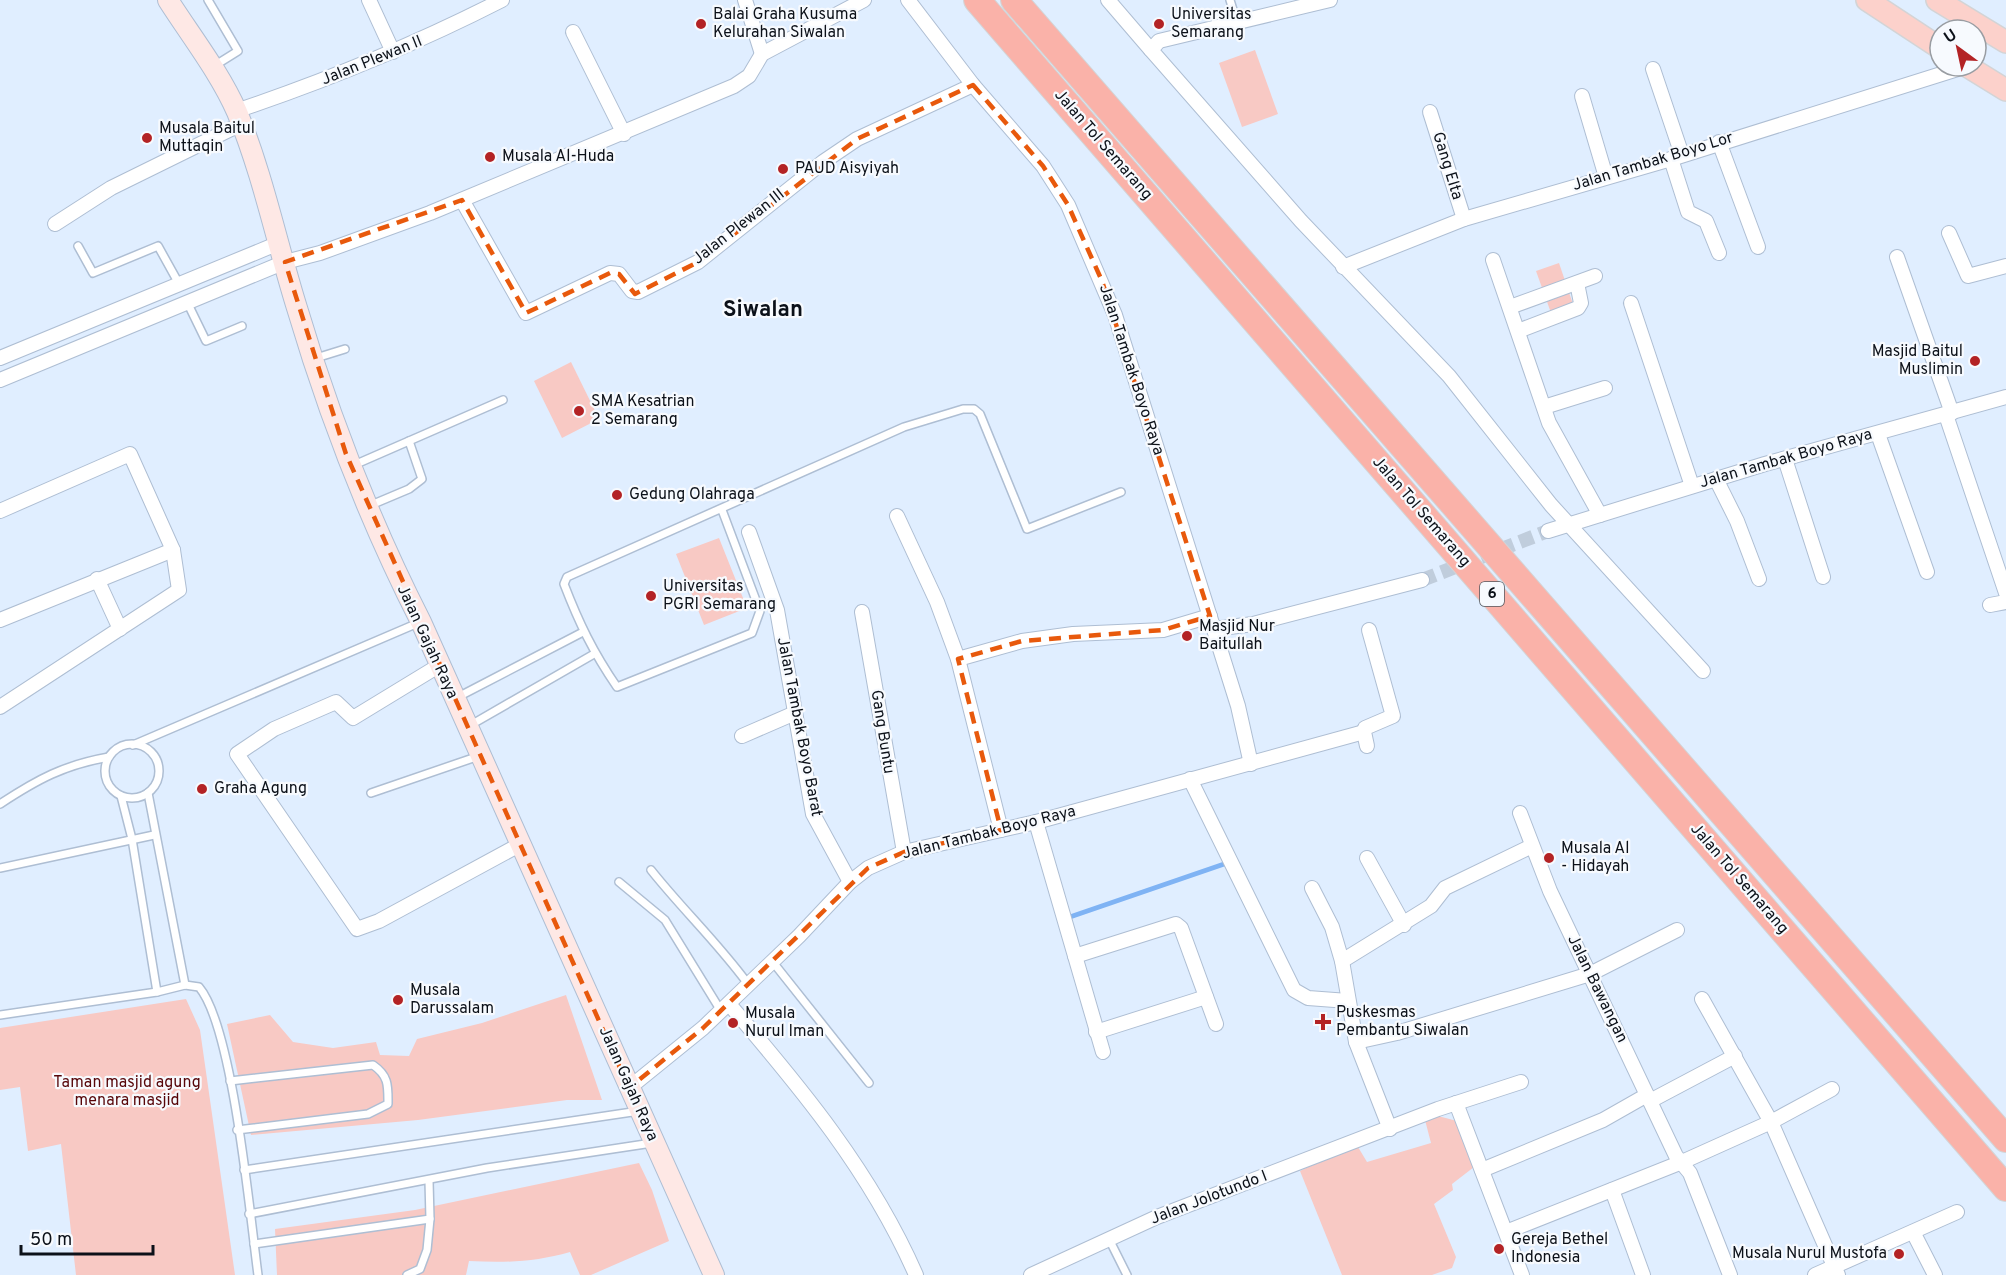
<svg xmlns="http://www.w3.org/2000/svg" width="2006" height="1275" viewBox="0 0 2006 1275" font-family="Overpass,sans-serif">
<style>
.green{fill:#f8c9c4}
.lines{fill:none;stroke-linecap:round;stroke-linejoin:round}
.stream{stroke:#7fb3f4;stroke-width:5}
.minor-tunnel{stroke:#c0cddc;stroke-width:14;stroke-dasharray:14 7;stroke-linecap:butt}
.service-casing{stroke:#aebed3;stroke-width:10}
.minor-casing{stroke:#aebed3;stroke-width:16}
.secondary-casing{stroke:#aebed3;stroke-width:22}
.primary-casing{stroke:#d3d4d6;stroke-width:24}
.motorway-casing{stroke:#d3d4d6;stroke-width:28}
.service{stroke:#fff;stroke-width:7}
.minor{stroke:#fff;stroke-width:14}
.secondary{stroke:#fee8e5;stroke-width:20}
.primary{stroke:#fcd1cb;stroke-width:21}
.motorway{stroke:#fab2a9;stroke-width:26}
.marked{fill:none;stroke:#e8590c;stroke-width:4.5;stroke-dasharray:12 8;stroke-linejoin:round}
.poi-dot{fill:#b32325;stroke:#f7fafe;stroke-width:2}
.labels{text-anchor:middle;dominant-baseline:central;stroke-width:4.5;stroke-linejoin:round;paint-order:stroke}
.shield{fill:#f7fafe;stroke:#52575e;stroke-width:1.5}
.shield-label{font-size:15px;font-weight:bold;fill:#0c1119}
.poi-label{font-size:16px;fill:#0c1119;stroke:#f7fafe;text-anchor:start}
.street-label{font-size:16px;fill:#0c1119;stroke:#f7fafe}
.park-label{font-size:16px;fill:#570609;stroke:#f7fafe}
.district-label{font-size:22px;font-weight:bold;fill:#0c1119;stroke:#f7fafe}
</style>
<rect width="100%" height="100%" fill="#e0eeff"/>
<g class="green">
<polygon points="1255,50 1278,114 1242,127 1219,63"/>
<polygon points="1559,263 1577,316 1555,324 1536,271"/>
<polygon points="571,362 599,419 562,438 534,381"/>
<polygon points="719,538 747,608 704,625 676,554"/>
<polygon points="566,995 602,1100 567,1100 418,1120 251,1135 227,1024 270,1015 293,1042 333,1048 376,1042 380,1055 409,1056 417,1039 482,1023"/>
<polygon points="186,999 200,1030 235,1275 76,1275 61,1144 28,1151 20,1087 0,1090 0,1028"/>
<polygon points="1438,1116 1457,1121 1474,1167 1452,1184 1453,1190 1434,1204 1456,1257 1452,1268 1432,1275 1342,1275 1300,1171 1343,1150 1358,1147 1367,1162 1431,1143 1425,1120"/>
<path d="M 639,1163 L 652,1190 L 669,1241 L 591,1275 L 580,1275 L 570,1252 C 535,1262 505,1263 469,1261 L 466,1275 L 277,1275 L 275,1229 L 415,1210 Z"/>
</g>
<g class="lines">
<polyline class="stream" points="1064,919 1230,862"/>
<polyline class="minor-tunnel" points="1422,580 1548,531"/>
<g class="service-casing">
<g id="service">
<polyline points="208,0 238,51 214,66"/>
<polyline points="1230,0 1237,23"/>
<polyline points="78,246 93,273 158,246 178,282"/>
<polyline points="188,304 206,341 242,326"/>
<polyline points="316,358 345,349"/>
<polyline points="354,465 503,400"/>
<polyline points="371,505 409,489 422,479 409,441"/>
<path d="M 722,510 L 760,611 L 752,633 L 617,687 C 593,652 579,623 564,584 L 567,577 L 904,427 L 963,409 L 974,409 L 980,414 L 1027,529 L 1121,492"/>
<polyline points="456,698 583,632"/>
<polyline points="469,726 594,654"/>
<circle cx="132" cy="771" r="27"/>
<polyline points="133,745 418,623"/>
<polyline points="148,793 185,985"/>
<polyline points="371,793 479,756"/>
<polyline points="121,796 132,839 157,992"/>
<path d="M 0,804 C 38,779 64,765 109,757"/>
<polyline points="0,868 154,835"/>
<path d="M 651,870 C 682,909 718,943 748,984"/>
<polyline points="619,882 665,920 721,1011"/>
<polyline points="772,961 869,1083"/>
<path d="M 0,1015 L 157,992 L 185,985 L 199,987 C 233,1027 250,1216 258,1275"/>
<path d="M 230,1081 L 373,1065 C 389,1076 388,1086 388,1104 L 368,1114 L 237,1130"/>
<polyline points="244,1170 639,1111"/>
<polyline points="249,1214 487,1168 652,1143"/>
<polyline points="1109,1239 1127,1275"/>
<polyline points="254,1244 430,1219 429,1181"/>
<polyline points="407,1275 420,1269 427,1250 430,1219"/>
</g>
</g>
<g class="minor-casing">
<g id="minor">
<polyline points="369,0 393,52"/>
<polyline points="745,0 762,54"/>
<polyline points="908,0 973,85 1043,166 1068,205 1115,315 1238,706 1251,764"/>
<polyline points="1108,0 1151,50"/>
<polyline points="1330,0 1159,41 1151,50 1301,221 1449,376 1551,505 1703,671"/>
<polyline points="573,32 624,134"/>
<polyline points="1653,69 1682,155"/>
<polyline points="1582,96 1606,177"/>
<path d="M 236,111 C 328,80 416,44 502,0"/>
<polyline points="1430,112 1464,219"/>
<polyline points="1719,142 1758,247"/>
<polyline points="1671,159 1688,212 1706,221 1719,253"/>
<polyline points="462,200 526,313 610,273 619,274 632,291 638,292 698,262 823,162 857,139 973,85"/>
<polyline points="55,224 111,188 241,124"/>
<polyline points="1949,233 1968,276 2006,266"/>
<polyline points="1897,257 1952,413"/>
<polyline points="1493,260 1549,423 1600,515"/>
<polyline points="1343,267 1464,219 1671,159 1967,66"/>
<polyline points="1631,303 1692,486"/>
<polyline points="1510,307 1595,276"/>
<polyline points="1518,331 1578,308 1581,303 1577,283"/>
<polyline points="0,358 279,243"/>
<polyline points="0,380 285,262 320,253 430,213 734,86 749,76 762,54 864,0"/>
<polyline points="1544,407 1605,388"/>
<polyline points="1946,415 2006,593"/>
<polyline points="1878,434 1927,572"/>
<polyline points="1785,459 1823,577"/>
<polyline points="1716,479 1737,521 1759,579"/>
<polyline points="0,511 130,454 173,550 179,590 0,707"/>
<polyline points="897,516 937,602 958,659 1001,830"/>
<polyline points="1548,531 1765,464 2006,397"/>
<polyline points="749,532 777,610 813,814 850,882"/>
<polyline points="97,579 120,629"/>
<polyline points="1990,605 2006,602"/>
<polyline points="862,612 904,852"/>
<polyline points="0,620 173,550"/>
<polyline points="1214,629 1253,624 1422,580"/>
<polyline points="958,659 1022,641 1073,634 1163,630 1210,616"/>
<polyline points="440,665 353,718 336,702 274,729 237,754 357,929 379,921 521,844"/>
<polyline points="742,736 795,713"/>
<polyline points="1367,746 1364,732 1365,728 1393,716 1369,630"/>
<polyline points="1190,779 1294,990 1308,998 1348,1001"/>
<polyline points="1520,813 1550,891 1676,1156 1690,1173 1730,1275"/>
<polyline points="1036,822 1103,1052"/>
<polyline points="1367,858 1404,925"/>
<polyline points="1312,888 1332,927 1342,961 1356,1042 1390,1129"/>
<polyline points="1075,956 1176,924 1181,928 1216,1024"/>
<polyline points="1342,961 1431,906 1445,888 1532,846"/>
<polyline points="1702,999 1771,1122 1838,1275"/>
<path d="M 729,1004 C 801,1088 871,1172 916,1275"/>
<polyline points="1096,1032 1206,997"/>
<polyline points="1356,1042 1397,1033 1590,974 1677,930"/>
<polyline points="629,1088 703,1028 799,936 850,882 868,868 904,852 1036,822 1364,732"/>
<polyline points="1650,1101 1735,1056"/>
<polyline points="1456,1103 1522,1275"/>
<polyline points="1482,1170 1603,1120 1647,1095"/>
<polyline points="1612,1190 1643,1275"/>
<polyline points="1506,1232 1682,1162 1771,1122 1832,1089"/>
<polyline points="1913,1232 1935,1275"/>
<polyline points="1031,1275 1157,1217 1438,1109 1521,1082"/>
<polyline points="1815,1275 1957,1212"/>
</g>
</g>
<g class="secondary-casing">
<path id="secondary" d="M 168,0 C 191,36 220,73 237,112 C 263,175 277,244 297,308 C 329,416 370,522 421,622 L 714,1275"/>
</g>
<g class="primary-casing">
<g id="primary">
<polyline points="1867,0 1940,48"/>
<polyline points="1937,0 2006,42"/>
<polyline points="1967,66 2006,90"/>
</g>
</g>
<g class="motorway-casing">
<g id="motorway">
<polyline points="977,0 2006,1188"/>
<polyline points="1014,0 2006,1139"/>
</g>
</g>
<use href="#service" class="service"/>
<use href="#minor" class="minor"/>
<use href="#secondary" class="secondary"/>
<use href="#primary" class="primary"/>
<use href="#motorway" class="motorway"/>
</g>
<path class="marked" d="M 973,85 L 1043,166 L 1068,205 L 1102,281 L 1210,616 L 1163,630 L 1022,641 L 958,659 L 1001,830 L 904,852 L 868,868 L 703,1028 L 629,1088 L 346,454 L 285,262 L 462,200 L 526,313 L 610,273 L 619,274 L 635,294 L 698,262 L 857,139 Z"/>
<g class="poi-dot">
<circle cx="701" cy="24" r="6"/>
<circle cx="1159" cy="24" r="6"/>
<circle cx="147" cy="138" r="6"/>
<circle cx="490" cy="157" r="6"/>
<circle cx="783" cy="169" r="6"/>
<circle cx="1975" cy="361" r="6"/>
<circle cx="579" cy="411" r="6"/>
<circle cx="617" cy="495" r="6"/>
<circle cx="651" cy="596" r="6"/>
<circle cx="1187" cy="636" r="6"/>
<circle cx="202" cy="789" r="6"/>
<circle cx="1549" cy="858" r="6"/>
<circle cx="398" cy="1000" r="6"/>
<path d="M1320 1013h6v6h6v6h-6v6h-6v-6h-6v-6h6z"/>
<circle cx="733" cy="1023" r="6"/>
<circle cx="1499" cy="1249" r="6"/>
<circle cx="1899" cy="1254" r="6"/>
</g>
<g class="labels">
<rect class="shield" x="1480" y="582" width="24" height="24" rx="4.5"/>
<g class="shield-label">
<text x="1492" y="594">6</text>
</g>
<g class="poi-label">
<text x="713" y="15">Balai Graha Kusuma<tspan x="713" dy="18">Kelurahan Siwalan</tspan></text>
<text x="1171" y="15">Universitas<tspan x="1171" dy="18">Semarang</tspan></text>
<text x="159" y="129">Musala Baitul<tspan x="159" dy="18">Muttaqin</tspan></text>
<text x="502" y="157">Musala Al-Huda</text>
<text x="795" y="169">PAUD Aisyiyah</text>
<text x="1963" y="352" text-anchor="end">Masjid Baitul<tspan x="1963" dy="18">Muslimin</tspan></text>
<text x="591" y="402">SMA Kesatrian<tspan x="591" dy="18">2 Semarang</tspan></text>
<text x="629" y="495">Gedung Olahraga</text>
<text x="663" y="587">Universitas<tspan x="663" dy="18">PGRI Semarang</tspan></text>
<text x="1199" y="627">Masjid Nur<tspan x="1199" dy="18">Baitullah</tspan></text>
<text x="214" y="789">Graha Agung</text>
<text x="1561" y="849">Musala Al<tspan x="1561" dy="18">- Hidayah</tspan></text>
<text x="410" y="991">Musala<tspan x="410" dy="18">Darussalam</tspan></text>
<text x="1336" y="1013">Puskesmas<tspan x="1336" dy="18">Pembantu Siwalan</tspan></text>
<text x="745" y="1014">Musala<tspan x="745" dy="18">Nurul Iman</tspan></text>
<text x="1511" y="1240">Gereja Bethel<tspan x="1511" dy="18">Indonesia</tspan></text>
<text x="1887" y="1254" text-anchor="end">Musala Nurul Mustofa</text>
</g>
<g class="street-label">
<text transform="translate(372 61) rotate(-22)">Jalan Plewan II</text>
<text transform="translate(1103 145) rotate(49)">Jalan Tol Semarang</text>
<text transform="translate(1653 162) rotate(-17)">Jalan Tambak Boyo Lor</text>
<text transform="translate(1447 166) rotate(73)">Gang Elta</text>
<text transform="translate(739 227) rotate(-38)">Jalan Plewan III</text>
<text transform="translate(1131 370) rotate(72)">Jalan Tambak Boyo Raya</text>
<text transform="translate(1786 459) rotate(-16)">Jalan Tambak Boyo Raya</text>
<text transform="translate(1421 512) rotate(49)">Jalan Tol Semarang</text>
<text transform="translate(427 642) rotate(65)">Jalan Gajah Raya</text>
<text transform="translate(799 727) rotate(79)">Jalan Tambak Boyo Barat</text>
<text transform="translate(882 732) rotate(81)">Gang Buntu</text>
<text transform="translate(989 833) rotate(-14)">Jalan Tambak Boyo Raya</text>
<text transform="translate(1739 879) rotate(49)">Jalan Tol Semarang</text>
<text transform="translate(1597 989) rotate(64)">Jalan Bawangan</text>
<text transform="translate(628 1084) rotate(66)">Jalan Gajah Raya</text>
<text transform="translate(1209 1198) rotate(-21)">Jalan Jolotundo I</text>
</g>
<g class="park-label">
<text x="127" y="1083">Taman masjid agung<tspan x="127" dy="18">menara masjid</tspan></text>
</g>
<g class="district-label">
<text x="763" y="310">Siwalan</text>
</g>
</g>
<g transform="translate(1958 48) rotate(327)"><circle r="28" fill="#f7fafe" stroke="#999da2" stroke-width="1.5"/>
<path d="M0-4.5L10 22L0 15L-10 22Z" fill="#b32325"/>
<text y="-9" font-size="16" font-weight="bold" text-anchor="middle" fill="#0c1119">U</text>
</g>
<path d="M21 1245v9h132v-9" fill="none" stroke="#0c1119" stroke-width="3"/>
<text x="30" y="1245" font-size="18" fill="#0c1119" stroke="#f7fafe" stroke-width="4.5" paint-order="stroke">50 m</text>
</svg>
